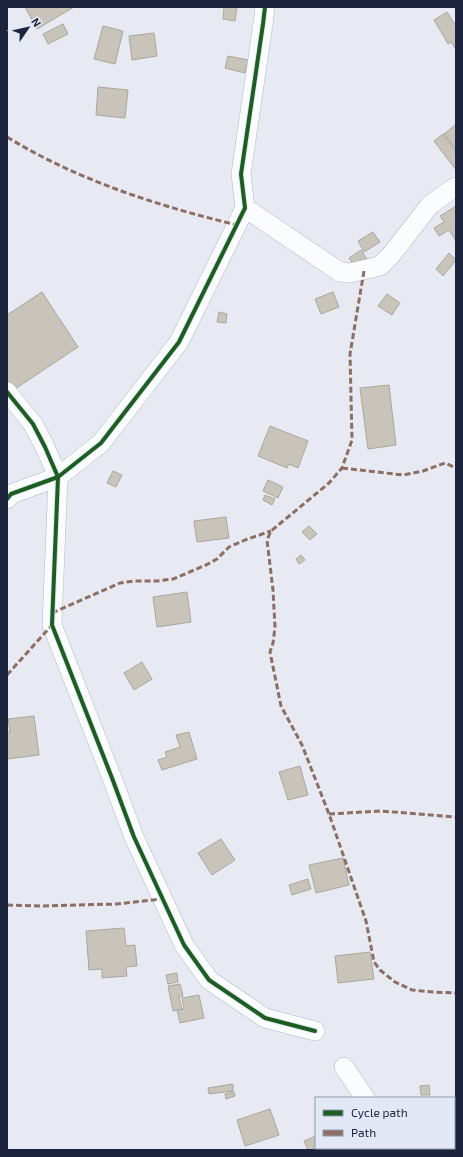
<svg xmlns="http://www.w3.org/2000/svg" width="463" height="1157" viewBox="0 0 463 1157" font-family="'Exo 2',sans-serif">
<style>
.building{fill:#c8c4b9;stroke:#aaa79d}
.lines{fill:none;stroke-linecap:round;stroke-linejoin:round}
.minor-casing{stroke:#b4b9c9;stroke-width:20}
.minor{stroke:#fbfcfd;stroke-width:19}
.quiet{stroke:#8d6e63;stroke-width:3;stroke-dasharray:6 3;stroke-linecap:butt}
.cycleway-casing{stroke:#e3e8f6;stroke-width:6}
.cycleway{stroke:#1b5e20;stroke-width:4}
</style>
<rect width="100%" height="100%" fill="#e7eaf2"/>
<g class="building">
<polygon points="25,7 74,7 37,29"/>
<polygon points="224,7 237,7 235,21 223,19"/>
<polygon points="447,12 456,26 456,50 451,42 448,44 434,20"/>
<polygon points="63,24 68,34 48,44 43,34"/>
<polygon points="103,26 123,31 115,64 94,59"/>
<polygon points="154,33 157,56 132,60 129,36"/>
<polygon points="228,56 248,60 245,73 225,68"/>
<polygon points="98,87 128,90 125,118 96,115"/>
<polygon points="455,125 456,126 456,149 444,134"/>
<polygon points="443,134 456,151 456,170 434,141"/>
<polygon points="456,206 456,241 449,230 439,236 434,228 444,222 440,216"/>
<polygon points="373,232 380,242 364,252 358,241"/>
<polygon points="361,250 367,259 354,266 349,258"/>
<polygon points="449,253 456,260 443,276 436,269"/>
<polygon points="42,292 78,347 12,391 7,383 7,315"/>
<polygon points="333,292 339,307 321,314 315,299"/>
<polygon points="387,294 400,303 392,315 378,306"/>
<polygon points="219,312 227,314 226,323 217,322"/>
<polygon points="389,385 396,445 368,449 360,388"/>
<polygon points="270,426 308,441 298,468 289,464 287,468 258,456"/>
<polygon points="113,471 122,475 116,487 107,483"/>
<polygon points="268,480 283,487 278,498 263,491"/>
<polygon points="265,495 275,499 272,505 263,500"/>
<polygon points="226,517 229,538 197,542 194,521"/>
<polygon points="309,526 317,534 310,540 302,532"/>
<polygon points="301,555 305,560 299,564 296,559"/>
<polygon points="187,592 191,622 157,627 153,597"/>
<polygon points="142,662 152,679 134,690 124,673"/>
<polygon points="34,716 39,755 7,759 7,732 10,732 8,719"/>
<polygon points="189,732 197,759 162,770 158,760 167,757 165,752 180,747 176,735"/>
<polygon points="300,766 308,795 288,800 279,772"/>
<polygon points="221,839 235,860 212,875 198,853"/>
<polygon points="343,858 349,885 316,893 309,865"/>
<polygon points="308,879 311,889 292,895 289,885"/>
<polygon points="124,928 126,946 135,945 137,966 126,967 127,976 102,978 102,969 89,970 86,931"/>
<polygon points="370,952 374,979 338,983 335,956"/>
<polygon points="177,973 178,982 168,984 166,975"/>
<polygon points="180,984 183,996 179,997 182,1009 173,1011 168,986"/>
<polygon points="199,995 204,1018 180,1023 177,1010 184,1009 182,998"/>
<polygon points="233,1084 233,1091 209,1094 208,1088"/>
<polygon points="429,1085 430,1095 421,1095 420,1086"/>
<polygon points="234,1092 235,1096 226,1099 225,1094"/>
<polygon points="270,1109 279,1135 245,1146 237,1120"/>
<polygon points="316,1136 316,1148 312,1150 308,1150 304,1141"/>
</g>
<g class="lines">
<g class="minor-casing">
<g id="minor">
<polyline points="245,208 340,272 350,273 380,266 391,255 430,205 452,189 456,187"/>
<polyline points="7,392 33,424 45,447 58,477 52,625 112,778 134,837 184,945 209,980 265,1018 315,1031"/>
<polyline points="7,499 11,494 58,477 101,443 179,342 245,208 241,174 263,24 265,7"/>
<polyline points="344,1067 365,1098"/>
<polyline points="398,1148 399,1150"/>
</g>
</g>
<use href="#minor" class="minor"/>
<g class="quiet">
<path d="M 7,137 C 77,180 158,206 237,225"/>
<polyline points="364,271 350,354 352,440 342,468 329,483 271,531 267,540 273,590 275,627 273,643 270,652 281,706 302,745 329,814 366,921 374,962 380,970 395,982 412,990 433,992 456,993"/>
<polyline points="342,468 403,475 423,471 445,463 456,468"/>
<polyline points="52,613 120,583 134,581 157,581 173,579 206,565 217,559 229,547 245,540 271,531"/>
<polyline points="7,675 52,625"/>
<polyline points="329,814 381,811 456,817"/>
<polyline points="7,905 42,906 117,904 162,899"/>
</g>
<g class="cycleway-casing">
<g id="cycleway">
<polyline points="7,392 33,424 45,447 58,477 52,625 112,778 134,837 184,945 209,980 265,1018 315,1031"/>
<polyline points="7,499 11,494 58,477 101,443 179,342 245,208 241,174 263,24 265,7"/>
</g>
</g>
<use href="#cycleway" class="cycleway"/>
</g>
<rect width="463" height="1157" fill="none" stroke="#1c243d" stroke-width="16"/>
<rect x="315" y="1097" width="140" height="52" fill="#e3e8f6" stroke="#939aac"/>
<rect x="323" y="1110" width="20" height="6" fill="#1b5e20" stroke="#939aac"/>
<text x="351" y="1117" font-size="12" fill="#1c243d">Cycle path</text>
<rect x="323" y="1130" width="20" height="6" fill="#8d6e63" stroke="#939aac"/>
<text x="351" y="1137" font-size="12" fill="#1c243d">Path</text>
<g transform="translate(28 28) rotate(56)" stroke="#e3e8f6" stroke-width="3" paint-order="stroke">
<path d="M0-3L7 15L0 10L-7 15Z" fill="#1c243d"/>
<text y="-6" font-size="11" font-weight="bold" text-anchor="middle" fill="#1c243d">N</text>
</g>
</svg>
